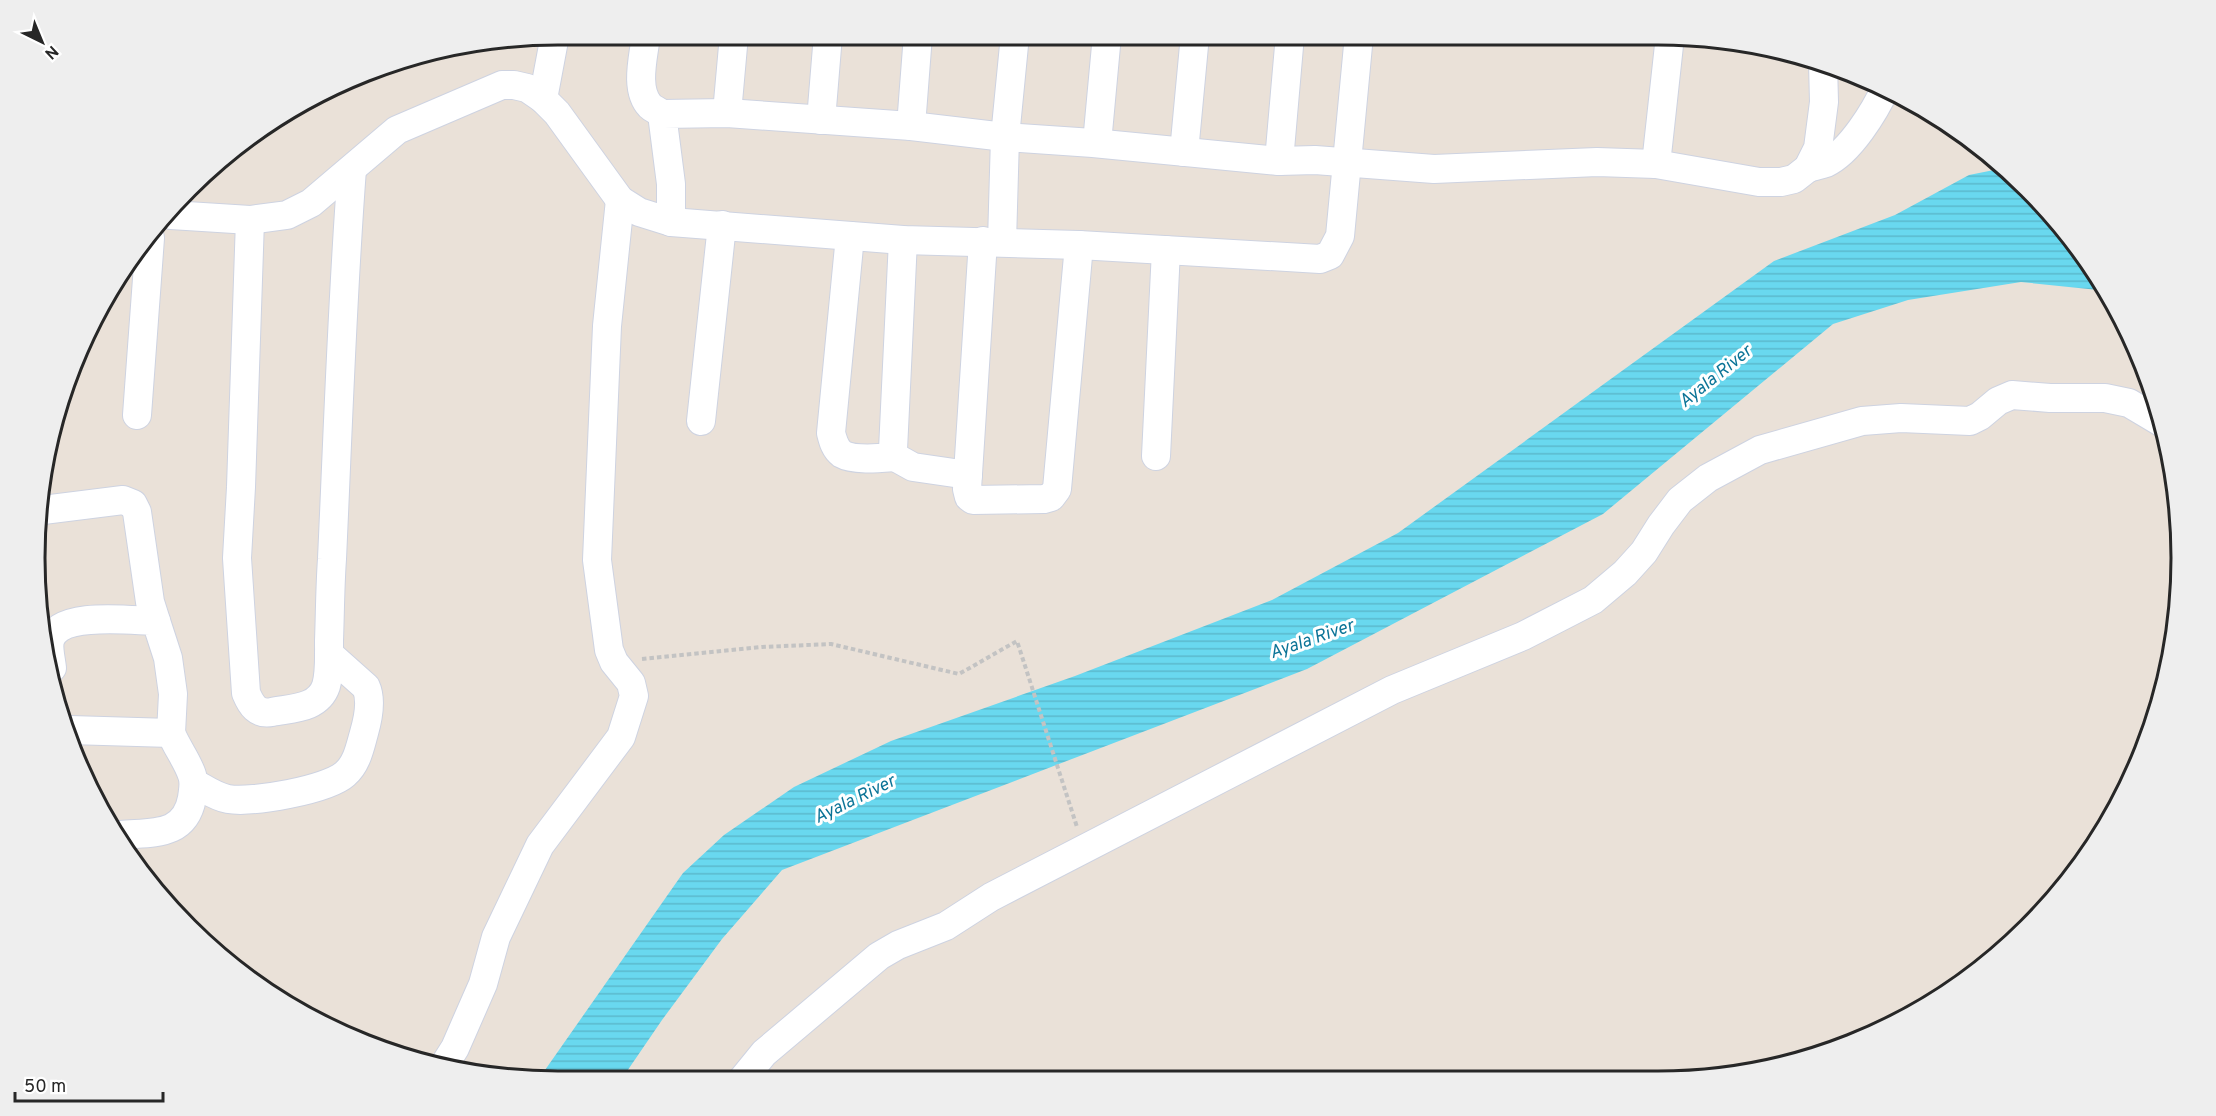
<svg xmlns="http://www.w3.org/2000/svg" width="2216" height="1116" viewBox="0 0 2216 1116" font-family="Overpass,sans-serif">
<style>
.water{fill:url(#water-rules)}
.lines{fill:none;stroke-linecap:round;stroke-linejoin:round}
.minor-casing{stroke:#ced3e1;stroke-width:30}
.path{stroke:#c3c3c3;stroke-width:4;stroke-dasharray:4.5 3;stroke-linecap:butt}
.minor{stroke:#fff;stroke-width:28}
.labels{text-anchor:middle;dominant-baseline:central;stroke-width:6;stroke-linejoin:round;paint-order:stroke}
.water-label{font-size:18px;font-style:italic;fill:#0c7497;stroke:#fff}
.rim{fill:none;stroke:#272727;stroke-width:3}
</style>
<defs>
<pattern id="water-rules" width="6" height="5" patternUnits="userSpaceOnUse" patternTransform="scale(1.5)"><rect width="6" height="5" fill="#69d8ef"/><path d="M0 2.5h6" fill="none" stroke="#5bb9cd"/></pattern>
</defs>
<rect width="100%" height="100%" fill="#eae1d8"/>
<polygon class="water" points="2004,168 2051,213 2108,291 2021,282 1908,300 1833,324 1603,514 1307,669 782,870 722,939 662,1020 621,1080 538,1080 683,873 724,835 794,787 891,741 1075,676 1272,600 1398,533 1774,261 1895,215 1969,175"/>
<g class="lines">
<g class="minor-casing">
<g id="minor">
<path d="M 646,35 C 644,55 634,89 650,106 C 653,109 659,111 662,114"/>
<polyline points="543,99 555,35"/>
<polyline points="727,113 734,35"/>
<polyline points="821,120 828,35"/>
<polyline points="911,126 918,35"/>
<polyline points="1097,143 1107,35"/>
<polyline points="1184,152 1195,35"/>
<polyline points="1279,161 1290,35"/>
<polyline points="1656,164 1670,36"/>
<path d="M 1808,168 C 1813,166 1820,165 1826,163 C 1850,152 1875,111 1886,87"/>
<polyline points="171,215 250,220 287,215 311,203 397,130 502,85 514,85 527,88 543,99 557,113 620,200 639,212 671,222 903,240 1079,245 1320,259 1330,255 1340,236 1359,35"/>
<path d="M 250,220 L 241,487 L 237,558 L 246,693 C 251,705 257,715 272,712 C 292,708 318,709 326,686 C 330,673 329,655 329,641 C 330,614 330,587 332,559 C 338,429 342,299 352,169"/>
<polyline points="671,222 671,184 662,114 727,113 911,126 1005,137 1093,143 1279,161 1315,160 1434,169 1597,162 1656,164 1759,182 1781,182 1794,179 1808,168 1818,148 1824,102 1823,63"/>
<path d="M 850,236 L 831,433 C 833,441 835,449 842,454 C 854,461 882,458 895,457"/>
<polyline points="903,240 893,450 895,457 913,467 968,475"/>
<polyline points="983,241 967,489 969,497 973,500 1044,499 1051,497 1057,489 1079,245"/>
<polyline points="1002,242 1005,137 1015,35"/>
<polyline points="137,415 150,238"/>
<polyline points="701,421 722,225"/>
<polyline points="1156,456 1166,250"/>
<polyline points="43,510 123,500 133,504 137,512 150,602 156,621"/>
<path d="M 52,668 C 51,659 48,648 50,640 C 60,610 133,621 156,621 L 168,658 L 173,694 L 171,733"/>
<path d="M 70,730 L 171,733 C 177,748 187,760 192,775 C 195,783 193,790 192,798 C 185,837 152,832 121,835"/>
<path d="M 194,783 C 205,789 216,797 228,799 C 252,803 327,790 345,774 C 357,764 360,747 364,733 C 368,719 372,700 366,687 L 329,654"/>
<polyline points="443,1067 455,1048 483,984 496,937 540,845 621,737 634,696 631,683 614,662 609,650 597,560 607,326 620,200"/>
<polyline points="742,1080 764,1053 879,956 898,945 946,926 991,897 1392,690 1523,636 1593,600 1625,573 1644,552 1661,525 1680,500 1708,478 1760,450 1862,421 1901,418 1970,421 1980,416 1998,401 2012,395 2050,398 2105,398 2129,403 2161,422"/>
</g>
</g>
<polyline class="path" points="642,659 762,647 831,644 959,674 1017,641 1077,827"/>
<use href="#minor" class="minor"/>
</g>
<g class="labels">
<g class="water-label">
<text transform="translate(1716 377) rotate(-39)">Ayala River</text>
<text transform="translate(1312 640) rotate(-19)">Ayala River</text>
<text transform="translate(855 800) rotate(-26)">Ayala River</text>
</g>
</g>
<path d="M0 0H2216V1116H0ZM558 45H1658A513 513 0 0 1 2171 558V558A513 513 0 0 1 1658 1071H558A513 513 0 0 1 45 558V558A513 513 0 0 1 558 45Z" fill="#eee" fill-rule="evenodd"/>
<path class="rim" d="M558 45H1658A513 513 0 0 1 2171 558V558A513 513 0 0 1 1658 1071H558A513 513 0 0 1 45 558V558A513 513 0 0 1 558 45Z"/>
<g transform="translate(42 42) rotate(137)" stroke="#ffffff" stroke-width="4.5" paint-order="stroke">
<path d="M0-4.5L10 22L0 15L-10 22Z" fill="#272727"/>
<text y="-9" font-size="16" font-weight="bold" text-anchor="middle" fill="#272727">N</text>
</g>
<path d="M15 1092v9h148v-9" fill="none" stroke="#272727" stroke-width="3"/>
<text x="24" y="1092" font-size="18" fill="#272727" stroke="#ffffff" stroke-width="4.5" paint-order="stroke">50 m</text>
</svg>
